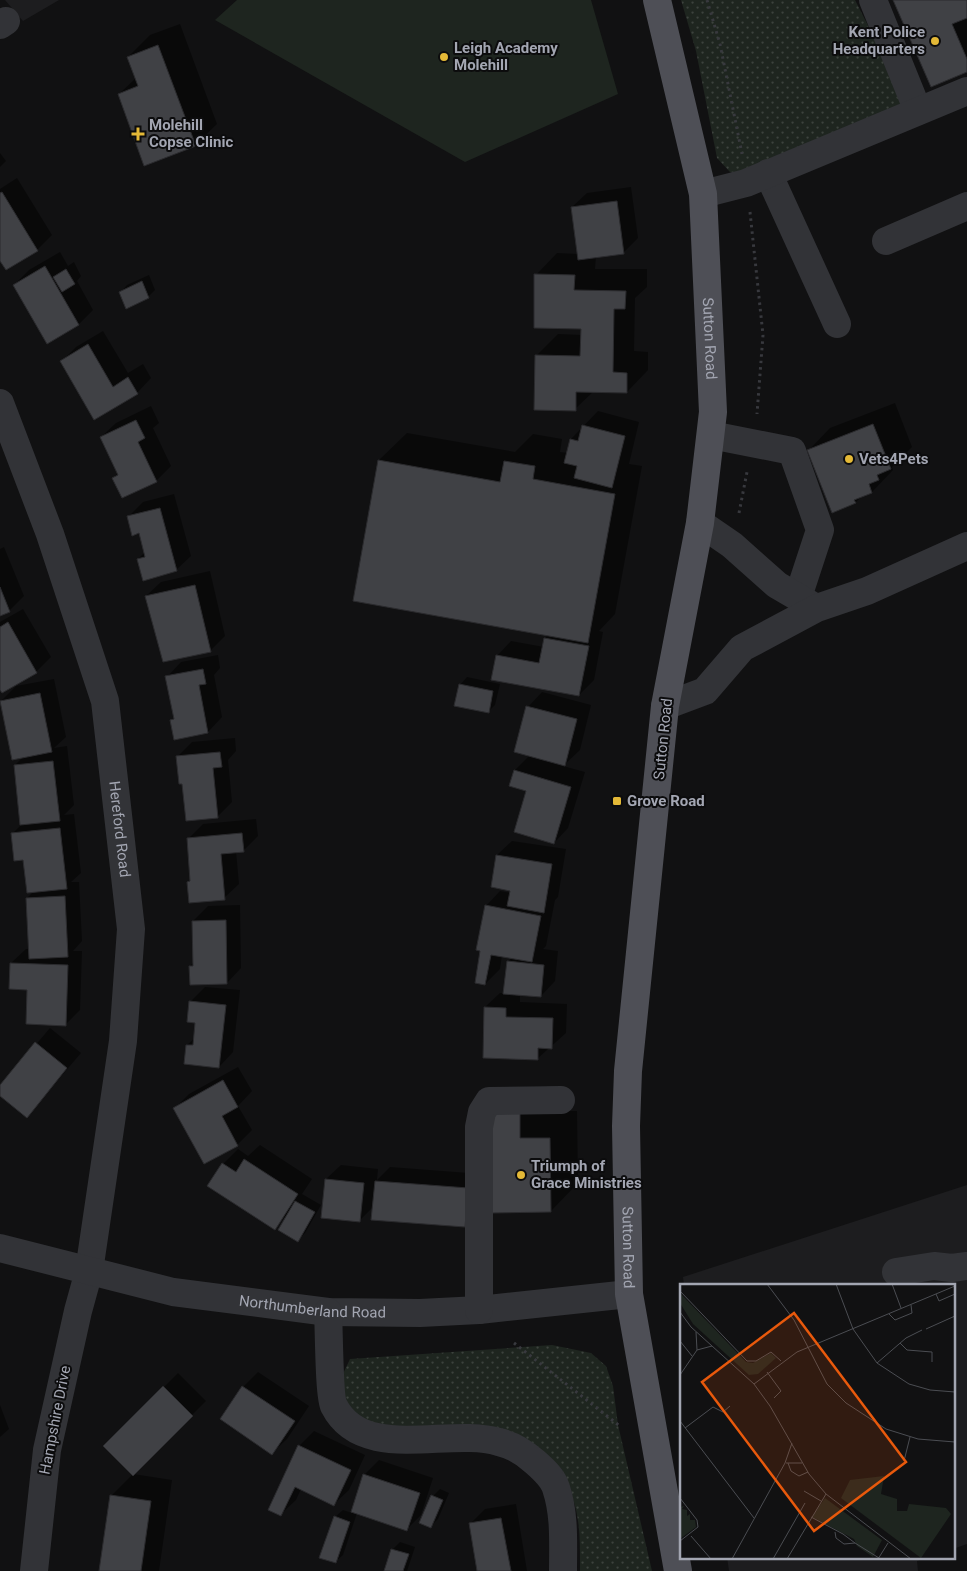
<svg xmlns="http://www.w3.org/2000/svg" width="967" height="1571" viewBox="0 0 967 1571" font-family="Roboto,sans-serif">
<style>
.built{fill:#1d1d1f}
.grass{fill:url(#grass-dots)}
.park{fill:#1e251f}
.shadow{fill:#0007}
.building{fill:#404145;stroke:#2b2b2e}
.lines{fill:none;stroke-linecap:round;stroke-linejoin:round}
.path{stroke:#38393e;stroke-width:3;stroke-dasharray:2.5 4;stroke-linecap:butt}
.minor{stroke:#323337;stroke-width:28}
.major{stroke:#4e4f56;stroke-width:28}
.poi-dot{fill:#e4b937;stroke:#0c0c0d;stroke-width:2}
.labels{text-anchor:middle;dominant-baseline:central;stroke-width:4;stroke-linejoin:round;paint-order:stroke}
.poi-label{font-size:15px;font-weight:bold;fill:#a3a6b2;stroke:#0c0c0d;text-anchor:start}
.street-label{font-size:15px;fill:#a3a6b2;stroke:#0c0c0d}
.inset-road{fill:none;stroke:#4b4d52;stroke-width:1}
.view{fill:#e8590c;fill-opacity:0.15;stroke:#e8590c;stroke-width:2.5}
.inset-edge{fill:none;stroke:#a3a6b2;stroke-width:2.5}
</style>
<defs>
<pattern id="grass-dots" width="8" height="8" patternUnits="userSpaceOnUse" patternTransform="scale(1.25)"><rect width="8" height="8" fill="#1e251f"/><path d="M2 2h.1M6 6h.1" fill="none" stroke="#3c423d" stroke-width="1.8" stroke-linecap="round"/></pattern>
</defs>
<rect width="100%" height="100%" fill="#111112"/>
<g class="built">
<polygon points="5,0 59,0 23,21"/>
<polygon points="967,1185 967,1544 953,1549 953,1285 684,1285 683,1277"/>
<polygon points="727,1557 928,1557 917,1561 918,1571 729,1571"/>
</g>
<g class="grass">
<polygon points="681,0 855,0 910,108 745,176 730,172 717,158 696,51"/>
<path d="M 552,1345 L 591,1353 L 606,1366 L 613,1386 L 618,1425 L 652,1571 L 580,1571 C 580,1529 581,1502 556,1466 L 375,1432 L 344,1406 L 341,1378 L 350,1359 Z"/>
</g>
<polygon class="park" points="237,0 591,0 618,94 465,162 215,20"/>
<g class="shadow">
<polygon points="895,0 967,0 967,70"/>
<polygon points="180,24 217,124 195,145 119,94 136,78 128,57 150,35"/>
<polygon points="0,153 6,161 0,167"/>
<polygon points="17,178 52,235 37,250 0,259 0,189"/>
<polygon points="631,187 638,238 623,253 596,256 595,269 647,269 647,287 635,298 634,351 648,352 648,370 627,392 594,391 575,409 536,356 558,334 582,335 582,328 536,275 557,253 578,254 572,207 587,193"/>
<polygon points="60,252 68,266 74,262 81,276 77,281 93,310 79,324 47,343 14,285 29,270"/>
<polygon points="149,275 155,290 148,297 120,293 127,285"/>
<polygon points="103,331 128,373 143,364 151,378 137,393 95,418 61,362 76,347"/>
<polygon points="895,403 912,447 892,467 893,470 872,492 863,495 856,502 832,511 809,450 830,428"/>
<polygon points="151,406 159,423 153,428 171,466 156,481 113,478 118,473 101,437 116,423"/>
<polygon points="598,411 639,422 629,464 642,466 615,614 599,631 603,632 594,680 579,695 497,656 511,641 544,647 545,638 549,635 379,460 407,433 515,452 533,434 562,439 560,452 568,453 571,439"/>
<polygon points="174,494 191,556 176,570 138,559 145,552 140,532 128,517 143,502"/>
<polygon points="4,547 24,596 9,611 0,614 0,549"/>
<polygon points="210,571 225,636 210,651 146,596 161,582"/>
<polygon points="23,609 51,657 36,672 2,691 0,687 0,622"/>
<polygon points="218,655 220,668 214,675 222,717 208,732 171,720 175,717 167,677 181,662"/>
<polygon points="467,677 500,684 495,705 488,712 460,685"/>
<polygon points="54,679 66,737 54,748 67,746 74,805 64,815 74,814 81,873 71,882 79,882 82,941 73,951 82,951 80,1010 65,1025 28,989 11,963 26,949 29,949 27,898 34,891 13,833 21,825 15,765 24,756 1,701 16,686"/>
<polygon points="542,692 591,705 580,750 563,766 585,772 568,828 554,843 528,790 515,770 530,755 528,707"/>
<polygon points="235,738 236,751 228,760 232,802 217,817 183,782 177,757 192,742"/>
<polygon points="256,819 258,836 243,851 236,851 239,884 224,898 189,882 191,879 188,839 203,824"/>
<polygon points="512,841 566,849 558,897 555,900 546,946 543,949 558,951 555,981 541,996 520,994 520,1002 567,1004 566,1033 537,1059 485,1007 500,993 505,993 508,962 512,957 502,955 500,969 485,984 486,906 500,891 511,893 497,855"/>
<polygon points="240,905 241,968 227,983 190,966 194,962 193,921 208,906"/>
<polygon points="205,987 240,990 233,1052 219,1067 187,1045 195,1038 197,1022 191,1001"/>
<polygon points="50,1028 81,1053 27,1116 0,1094 0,1087"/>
<polygon points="238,1067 252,1091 238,1106 252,1130 237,1145 205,1162 175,1108 189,1094"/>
<polygon points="547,1086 547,1111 577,1111 578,1183 551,1211 491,1114 519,1087"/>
<polygon points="260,1145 312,1179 302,1194 321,1205 305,1233 298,1240 286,1216 274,1228 223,1164 238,1149 248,1156"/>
<polygon points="341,1165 378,1169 377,1180 390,1167 482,1174 479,1211 464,1226 374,1206 359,1221 326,1179"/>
<polygon points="258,1372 309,1406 287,1439 272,1453 222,1419 243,1387"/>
<polygon points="178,1373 206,1401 133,1474 172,1480 159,1571 100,1571 111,1496 133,1474 105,1446"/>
<polygon points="0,1405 9,1429 0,1437"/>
<polygon points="314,1431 365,1455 349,1490 334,1504 301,1489 296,1500 281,1514 299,1446"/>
<polygon points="379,1460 433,1478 421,1515 407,1529 357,1513 343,1555 335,1562 335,1517 343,1510 352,1513 364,1475"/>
<polygon points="440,1489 449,1493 438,1519 431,1526 433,1496"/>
<polygon points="516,1504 527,1571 478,1571 470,1524 485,1509"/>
<polygon points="400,1542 415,1547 407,1571 386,1571 393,1549"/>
</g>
<g class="building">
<polygon points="893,0 967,0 967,18 952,24 967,59 967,72 931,87"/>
<polygon points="158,45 196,146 144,166 118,94 138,86 127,57"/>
<polygon points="2,192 38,251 6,270 0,261 0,193"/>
<polygon points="617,201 624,254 578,260 571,207"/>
<polygon points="45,266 79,325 47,344 13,285"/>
<polygon points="66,269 75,284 62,292 53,277"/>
<polygon points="534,274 575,275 574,290 626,291 625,309 614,309 613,372 627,373 627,393 576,392 576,411 534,410 535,355 580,356 581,329 534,328"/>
<polygon points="142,281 149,298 126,309 119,292"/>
<polygon points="88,344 113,387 128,377 138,394 94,420 60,361"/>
<polygon points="136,420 145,438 138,442 157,482 122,498 112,478 118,475 100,437"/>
<polygon points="873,424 891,469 877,475 879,480 869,484 872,493 854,500 856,503 832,513 807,450"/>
<polygon points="582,425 625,436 612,488 574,478 577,466 564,463 570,439 578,441"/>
<polygon points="378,460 500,482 504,461 535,466 533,479 615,494 588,643 353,601"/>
<polygon points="160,508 177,571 143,581 137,559 145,557 139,533 132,536 127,516"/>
<polygon points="195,585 211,652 163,662 145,596"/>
<polygon points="0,587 10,612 0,616"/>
<polygon points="8,622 37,673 2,693 0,690 0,627"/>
<polygon points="544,638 589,646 579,696 491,680 496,655 539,663"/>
<polygon points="203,669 206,684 199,685 208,733 174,740 170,720 174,719 165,676"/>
<polygon points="459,684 493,691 489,713 454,706"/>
<polygon points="40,693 52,752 12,760 0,701"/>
<polygon points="526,706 577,719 565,766 514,752"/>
<polygon points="220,752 222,767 213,768 218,818 186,821 182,784 179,784 176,756"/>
<polygon points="53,761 60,821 20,825 14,765"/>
<polygon points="514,770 571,787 554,844 514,832 526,791 509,786"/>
<polygon points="60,828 67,889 27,893 23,860 14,861 11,833"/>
<polygon points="242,833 244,852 221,854 225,900 189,903 187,882 190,881 187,838"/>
<polygon points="496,855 552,864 544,913 507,906 510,891 491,887"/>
<polygon points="65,896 68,957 29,959 26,898"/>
<polygon points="485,905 541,916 532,962 491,955 485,985 475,983 480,951 476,950"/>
<polygon points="226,920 227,984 190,985 189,966 193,966 192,921"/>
<polygon points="507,961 544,965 541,997 503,994"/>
<polygon points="10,963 68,965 66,1026 26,1024 27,990 9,989"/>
<polygon points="189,1001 226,1005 219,1068 184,1064 186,1045 193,1045 195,1023 187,1022"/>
<polygon points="484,1007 506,1008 506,1017 553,1018 552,1049 538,1048 538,1060 483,1058"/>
<polygon points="35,1042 67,1068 27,1118 0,1096 0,1085"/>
<polygon points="223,1080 238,1107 222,1116 238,1146 204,1164 173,1108"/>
<polygon points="520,1113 520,1138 550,1138 551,1212 491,1213 490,1114"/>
<polygon points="244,1159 298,1194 275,1230 207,1186 222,1163 236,1172"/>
<polygon points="325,1179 364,1183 360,1222 321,1218"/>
<polygon points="375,1181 468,1188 465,1227 371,1220"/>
<polygon points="295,1201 315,1212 298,1242 278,1230"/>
<polygon points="163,1386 193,1416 133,1476 103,1446"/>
<polygon points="242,1386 295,1421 272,1455 220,1419"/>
<polygon points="298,1445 351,1470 334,1506 295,1487 281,1516 268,1510"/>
<polygon points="363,1474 420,1493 407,1531 351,1512"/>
<polygon points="110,1495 151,1501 141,1571 99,1571"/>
<polygon points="431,1495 443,1500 431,1528 419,1523"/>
<polygon points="334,1516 350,1522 336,1563 319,1558"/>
<polygon points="501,1518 511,1571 477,1571 469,1523"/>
<polygon points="391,1549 409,1554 403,1571 384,1571"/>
</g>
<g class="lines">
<g class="path">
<polyline points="707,0 720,44 742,154"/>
<polyline points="750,212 763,335 757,414"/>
<polyline points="739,513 747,472"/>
<polyline points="514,1343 621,1427"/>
</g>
<g class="minor">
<polyline points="873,0 918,111"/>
<polyline points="0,25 6,21"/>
<polyline points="768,173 837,324"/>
<polyline points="703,194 746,183 967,91"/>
<polyline points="886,241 967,206"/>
<path id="s1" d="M 0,403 L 50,534 L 105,701 L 131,929 L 123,1041 L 89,1271 L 78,1311 L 47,1450 L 34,1571"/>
<polyline points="711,435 792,451 820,530 798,597"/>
<polyline points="700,523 732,545 777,585 813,606"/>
<polyline points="665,706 705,691 742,648 817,608 867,591 967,546"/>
<path id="s2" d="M 0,1248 L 173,1292 L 328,1312 L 420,1313 L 479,1310 L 629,1294"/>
<polyline points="896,1272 934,1266 952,1268 967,1266"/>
<polyline points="479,1310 479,1127 482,1112 489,1101 561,1100"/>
<path d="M 328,1312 C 329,1328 329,1397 334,1406 C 363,1463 449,1427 499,1442 C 512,1445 525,1453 535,1462 C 543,1469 553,1478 556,1488 C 565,1515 563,1543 563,1571"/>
</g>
<path class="major" id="s3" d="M 657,0 L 703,194 L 713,412 L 700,523 L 665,706 L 628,1071 L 626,1126 L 629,1294 L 678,1571"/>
</g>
<g class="poi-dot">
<circle cx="935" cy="41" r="5"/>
<circle cx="444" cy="57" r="5"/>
<path d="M135.5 126.5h5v5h5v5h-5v5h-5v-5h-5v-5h5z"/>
<circle cx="849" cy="459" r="5"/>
<rect x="612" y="796" width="10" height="10" rx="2.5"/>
<circle cx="521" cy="1175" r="5"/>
</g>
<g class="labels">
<g class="poi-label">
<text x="925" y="32" text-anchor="end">Kent Police<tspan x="925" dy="17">Headquarters</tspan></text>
<text x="454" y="48">Leigh Academy<tspan x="454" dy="17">Molehill</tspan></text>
<text x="149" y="125">Molehill<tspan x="149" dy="17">Copse Clinic</tspan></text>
<text x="859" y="459">Vets4Pets</text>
<text x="627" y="801">Grove Road</text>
<text x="531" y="1166">Triumph of<tspan x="531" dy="17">Grace Ministries</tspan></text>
</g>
<g class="street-label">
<text stroke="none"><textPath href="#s3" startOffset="344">Sutton Road</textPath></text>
<text transform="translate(663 739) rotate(-84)">Sutton Road</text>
<text stroke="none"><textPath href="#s1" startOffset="445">Hereford Road</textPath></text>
<text stroke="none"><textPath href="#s3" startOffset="1259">Sutton Road</textPath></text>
<text stroke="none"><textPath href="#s2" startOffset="319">Northumberland Road</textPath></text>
<text transform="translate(55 1420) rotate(-79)">Hampshire Drive</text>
</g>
</g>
<g transform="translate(680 1284)">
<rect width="275" height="275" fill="#111112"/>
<path d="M 0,9 L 66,78 L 73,79 L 91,69 L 96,74 L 78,90 L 69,91 L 13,40 L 0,19 ZM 145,214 L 202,256 L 193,273 L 177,262 L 174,255 L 132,233 ZM 4,222 L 2,225 L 7,226 L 7,232 L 10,230 L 10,236 L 15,236 L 16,243 L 0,255 L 0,223 Z" fill="#1e251f"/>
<path d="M 204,192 L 201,210 L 217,215 L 217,227 L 227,227 L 229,220 L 266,224 L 271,230 L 241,274 L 161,214 L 170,196 Z" fill="#1e251f"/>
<path class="inset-road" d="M 87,0 L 114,36 L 147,100 L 166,119 L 206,145 L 238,155 L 275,158M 156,0 L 173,45 L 197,79 L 229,100 L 250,106 L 275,108M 212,0 L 221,24M 0,7 L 67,77 L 76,77 L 91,68 L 101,77M 256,10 L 259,17 L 275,10M 0,28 L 11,43 L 74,100 L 90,122 L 129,190 L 146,210 L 231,275M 209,30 L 215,36 L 232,29 L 231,21M 246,45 L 275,32M 16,48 L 17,66M 0,57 L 12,72M 220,59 L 227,66 L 252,68 L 252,78M 197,79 L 226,54 L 242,46M 87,88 L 101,107 L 94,114M 0,91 L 17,66 L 32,62M 74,100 L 117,68 L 275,2M 0,137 L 74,234M 5,144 L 33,123 L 43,128 L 50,122M 224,177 L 230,153M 106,179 L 122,179M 108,179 L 111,187 L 119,192 L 128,188M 124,207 L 141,217M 0,214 L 17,236 L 18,243 L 0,257M 131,233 L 163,250 L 175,259 L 164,260 L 156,254 L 155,248M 11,252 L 31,275M 175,259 L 199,274M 52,275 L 105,179 L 112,159M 93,275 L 125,219M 107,275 L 146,210M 198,275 L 208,259"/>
<path class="view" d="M 114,29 L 226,178 L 134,247 L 22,98 Z"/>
<rect width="275" height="275" class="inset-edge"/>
</g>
</svg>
